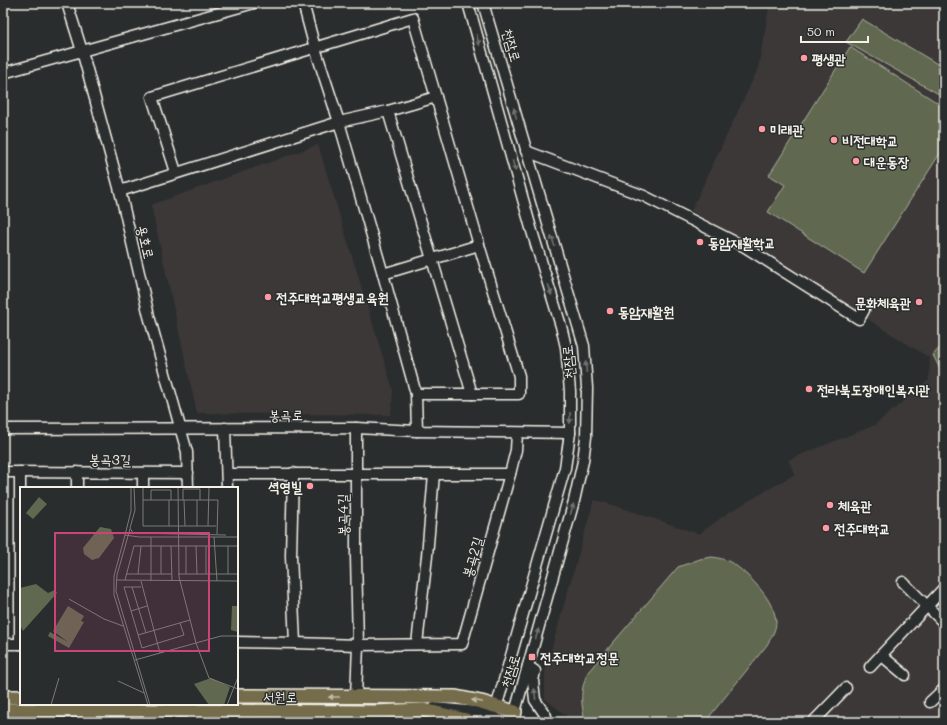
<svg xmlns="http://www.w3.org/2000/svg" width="947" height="725" viewBox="0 0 947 725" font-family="Mali,'Poor Story',sans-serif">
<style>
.built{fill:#3d3938}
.green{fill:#606950;stroke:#aaad9c}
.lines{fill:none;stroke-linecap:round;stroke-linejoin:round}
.minor-casing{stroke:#f4f1e8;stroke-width:13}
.major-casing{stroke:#f4f1e8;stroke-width:16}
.minor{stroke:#2a2d2e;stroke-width:10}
.major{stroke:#746c4b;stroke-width:13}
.oneway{fill:#71726f}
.oneway2{fill:#c1bca9}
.poi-dot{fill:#ff9aa2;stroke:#2a2d2e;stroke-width:1.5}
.labels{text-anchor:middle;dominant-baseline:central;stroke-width:3;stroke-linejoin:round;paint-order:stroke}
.street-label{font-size:14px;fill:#f4f1e8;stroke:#2a2d2e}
.poi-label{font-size:14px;font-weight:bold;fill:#f4f1e8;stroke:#2a2d2e;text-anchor:start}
.inset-road{fill:none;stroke:#7b7b78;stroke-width:1}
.view{fill:#cc4377;fill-opacity:0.15;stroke:#cc4377;stroke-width:2}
.inset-edge{fill:none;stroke:#f4f1e8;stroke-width:2}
</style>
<rect width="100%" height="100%" fill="#2a2d2e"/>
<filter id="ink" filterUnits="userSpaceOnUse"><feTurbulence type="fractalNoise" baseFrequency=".025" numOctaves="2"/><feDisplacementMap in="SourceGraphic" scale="8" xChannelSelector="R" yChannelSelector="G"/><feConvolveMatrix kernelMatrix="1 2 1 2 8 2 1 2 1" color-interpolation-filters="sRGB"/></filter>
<g filter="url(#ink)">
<g class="built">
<polygon points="770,3 944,3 944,722 565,722 567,716 545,699 545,672 594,500 610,504 699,534 728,513 795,474 788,460 875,425 929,380 930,358 730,233 691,211 758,69"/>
<polygon points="318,145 393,390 391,415 197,413 151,205"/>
</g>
<g class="green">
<polygon points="862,19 944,68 944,97 846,42"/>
<polygon points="850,47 944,107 944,147 864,273 768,212 785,185 769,175"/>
<polygon points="944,343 944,374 943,375 933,355"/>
<path d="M 712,557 C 720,558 728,560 735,565 C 751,577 775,601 776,622 C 776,630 771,638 767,645 L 705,722 L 586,722 C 580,704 580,689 588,672 L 678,567 L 700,559 Z"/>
</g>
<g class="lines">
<g class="minor-casing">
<g id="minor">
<polyline points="67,3 82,51 120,191 149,316 187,452 188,488"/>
<polyline points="303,3 315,48 339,122 383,274 416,394 417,431"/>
<polyline points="468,3 531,228 561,326 566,347 570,391 570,433 565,468 492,722"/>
<polyline points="483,3 584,346 587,388 586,437 583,461 574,501 515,712"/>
<polyline points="3,73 254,3"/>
<polyline points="388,111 472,394"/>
<polyline points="526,151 644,196 745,247 859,319 864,310"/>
<polyline points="176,172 152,97 413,18 479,245 519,376 519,394 416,394"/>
<polyline points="120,191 339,122 388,111 436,97"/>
<polyline points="383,274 479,245"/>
<polyline points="225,428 227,488"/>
<polyline points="356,428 356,556 358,645 356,697"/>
<polyline points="3,429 356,428 417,431 570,433"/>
<polyline points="3,472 188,473"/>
<polyline points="20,472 20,644"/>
<polyline points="77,472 77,488"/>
<polyline points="293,473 291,556 295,643"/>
<polyline points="227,474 510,474"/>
<polyline points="143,488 143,473"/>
<polyline points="903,582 944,623"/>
<polyline points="237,642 295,643 358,645 462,644 510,474 516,450 517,433"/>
<polyline points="3,644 21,644"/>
<polyline points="417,644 427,556 434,474"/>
<polyline points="881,655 905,675"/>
<polyline points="528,666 535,671 533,681 535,700 546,716 543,722"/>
<polyline points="870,667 944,588"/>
<polyline points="930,702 944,689"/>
<polyline points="192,704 192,722"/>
<polyline points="434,708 478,712 506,722"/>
<polyline points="813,722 846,688"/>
</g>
</g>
<g class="major-casing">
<g id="major">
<polyline points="237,696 456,697 481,702 515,712 512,722"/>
<polyline points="3,697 21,697"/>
<polyline points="3,710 375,712 424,710 466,720 467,722"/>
</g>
</g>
<use href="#minor" class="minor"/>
<use href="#major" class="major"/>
</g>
<defs><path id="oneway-solid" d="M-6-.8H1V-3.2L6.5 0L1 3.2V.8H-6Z"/></defs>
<g class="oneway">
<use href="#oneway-solid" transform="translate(478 40) rotate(74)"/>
<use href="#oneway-solid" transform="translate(515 113) rotate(-106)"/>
<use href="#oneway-solid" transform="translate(514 166) rotate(74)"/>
<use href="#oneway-solid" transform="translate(553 241) rotate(-108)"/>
<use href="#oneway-solid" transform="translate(550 290) rotate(73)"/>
<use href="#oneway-solid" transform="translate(586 367) rotate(-94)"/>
<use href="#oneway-solid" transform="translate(570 418) rotate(91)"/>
<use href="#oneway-solid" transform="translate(572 509) rotate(-74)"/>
<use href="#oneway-solid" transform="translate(537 634) rotate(-74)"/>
<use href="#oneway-solid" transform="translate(535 694) rotate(-97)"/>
</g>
<g class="oneway2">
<use href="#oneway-solid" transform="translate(334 697) rotate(-180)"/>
<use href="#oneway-solid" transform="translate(477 701) rotate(-168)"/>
</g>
</g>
<g class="poi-dot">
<circle cx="804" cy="58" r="4"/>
<circle cx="762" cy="129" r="4"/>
<circle cx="834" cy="140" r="4"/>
<circle cx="856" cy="161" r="4"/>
<circle cx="700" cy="242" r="4"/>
<circle cx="268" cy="297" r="4"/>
<circle cx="919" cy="302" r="4"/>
<circle cx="610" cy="311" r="4"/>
<circle cx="809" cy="389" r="4"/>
<circle cx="310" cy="486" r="4"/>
<circle cx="830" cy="505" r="4"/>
<circle cx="826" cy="528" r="4"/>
<rect x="528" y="653" width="8" height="8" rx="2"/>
</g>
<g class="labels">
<g class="street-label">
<text transform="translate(512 45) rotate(74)">천잠로</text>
<text transform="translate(146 242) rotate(77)">용호로</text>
<text transform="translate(568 362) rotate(-96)">천잠로</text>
<text x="286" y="414">봉곡로</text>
<text transform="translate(110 459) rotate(1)">봉곡3길</text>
<text transform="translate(342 515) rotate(-90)">봉곡4길</text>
<text transform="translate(472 557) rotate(-74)">봉곡2길</text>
<text transform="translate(510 671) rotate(-73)">천잠로</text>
<text x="280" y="696">서원로</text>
</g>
<g class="poi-label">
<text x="812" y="58">평생관</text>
<text x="770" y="129">미래관</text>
<text x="842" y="140">비전대학교</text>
<text x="864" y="161">대운동장</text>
<text x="708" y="242">동암재활학교</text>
<text x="276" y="297">전주대학교평생교육원</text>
<text x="911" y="302" text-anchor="end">문화체육관</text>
<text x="618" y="311">동암재활원</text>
<text x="817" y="389">전라북도장애인복지관</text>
<text x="302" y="486" text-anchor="end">셕영빌</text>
<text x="838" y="505">체육관</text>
<text x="834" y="528">전주대학교</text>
<text x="540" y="657">전주대학교정문</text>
</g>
</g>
<g transform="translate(20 487)">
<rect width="218" height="218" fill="#2a2d2e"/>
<path d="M 19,10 L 27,17 L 13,32 L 6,26 ZM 80,40 L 91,42 L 94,51 L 79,71 L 72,73 L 64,67 L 63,61 ZM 16,97 L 28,106 L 35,103 L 37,106 L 3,144 L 0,138 L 0,101 ZM 48,119 L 64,129 L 61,134 L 64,135 L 49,161 L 28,149 L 30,145 L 48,155 L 33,144 ZM 212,119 L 218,119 L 218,145 L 211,143 ZM 191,191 L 210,200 L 204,218 L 189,218 L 174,197 Z" fill="#606950"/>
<path class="inset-road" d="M 111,0 L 111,24 L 105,48 L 119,50 L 218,50M 114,0 L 115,23 L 110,41 L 113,46 L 206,48M 123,0 L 123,39 L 196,39M 158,0 L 159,90 L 176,156 L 189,191 L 218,202M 123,13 L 198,13 L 197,47M 131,13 L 131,3 L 151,3 L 151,13M 149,13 L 149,39M 163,13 L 163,2 L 180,2 L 180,13M 164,13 L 165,39M 177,13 L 177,39M 188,39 L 189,0M 110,42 L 97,88 L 96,104 L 130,218M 105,48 L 94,89 L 94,108 L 128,218M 131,50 L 131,94M 194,50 L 197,94M 141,59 L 141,87M 151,59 L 152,94M 176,59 L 177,87M 186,59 L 186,87M 208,59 L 208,87M 106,87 L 152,87M 118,87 L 121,59M 158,87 L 218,87M 166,87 L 166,59M 218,87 L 218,61M 96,93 L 218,94M 105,93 L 114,59 L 218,59M 121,94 L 140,166M 112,100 L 126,146M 121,100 L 104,100 L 122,161 L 164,148 L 160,136M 49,112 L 84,132 L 103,139M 111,124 L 127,119M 118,148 L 170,133M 115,173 L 201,149 L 218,149M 98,194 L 124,206M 31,218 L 39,191M 207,218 L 218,190"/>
<path class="view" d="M 35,46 L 189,46 L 189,164 L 35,164 Z"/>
<rect width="218" height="218" class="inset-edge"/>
</g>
<rect width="947" height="725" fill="none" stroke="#2a2d2e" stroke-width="16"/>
<rect x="8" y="8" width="931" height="709" fill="none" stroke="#f4f1e8" stroke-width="1.5" filter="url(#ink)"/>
<path d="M801 36v6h67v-6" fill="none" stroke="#f4f1e8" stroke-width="2"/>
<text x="807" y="36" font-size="12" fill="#f4f1e8" stroke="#2a2d2e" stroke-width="3" paint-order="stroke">50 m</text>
</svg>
